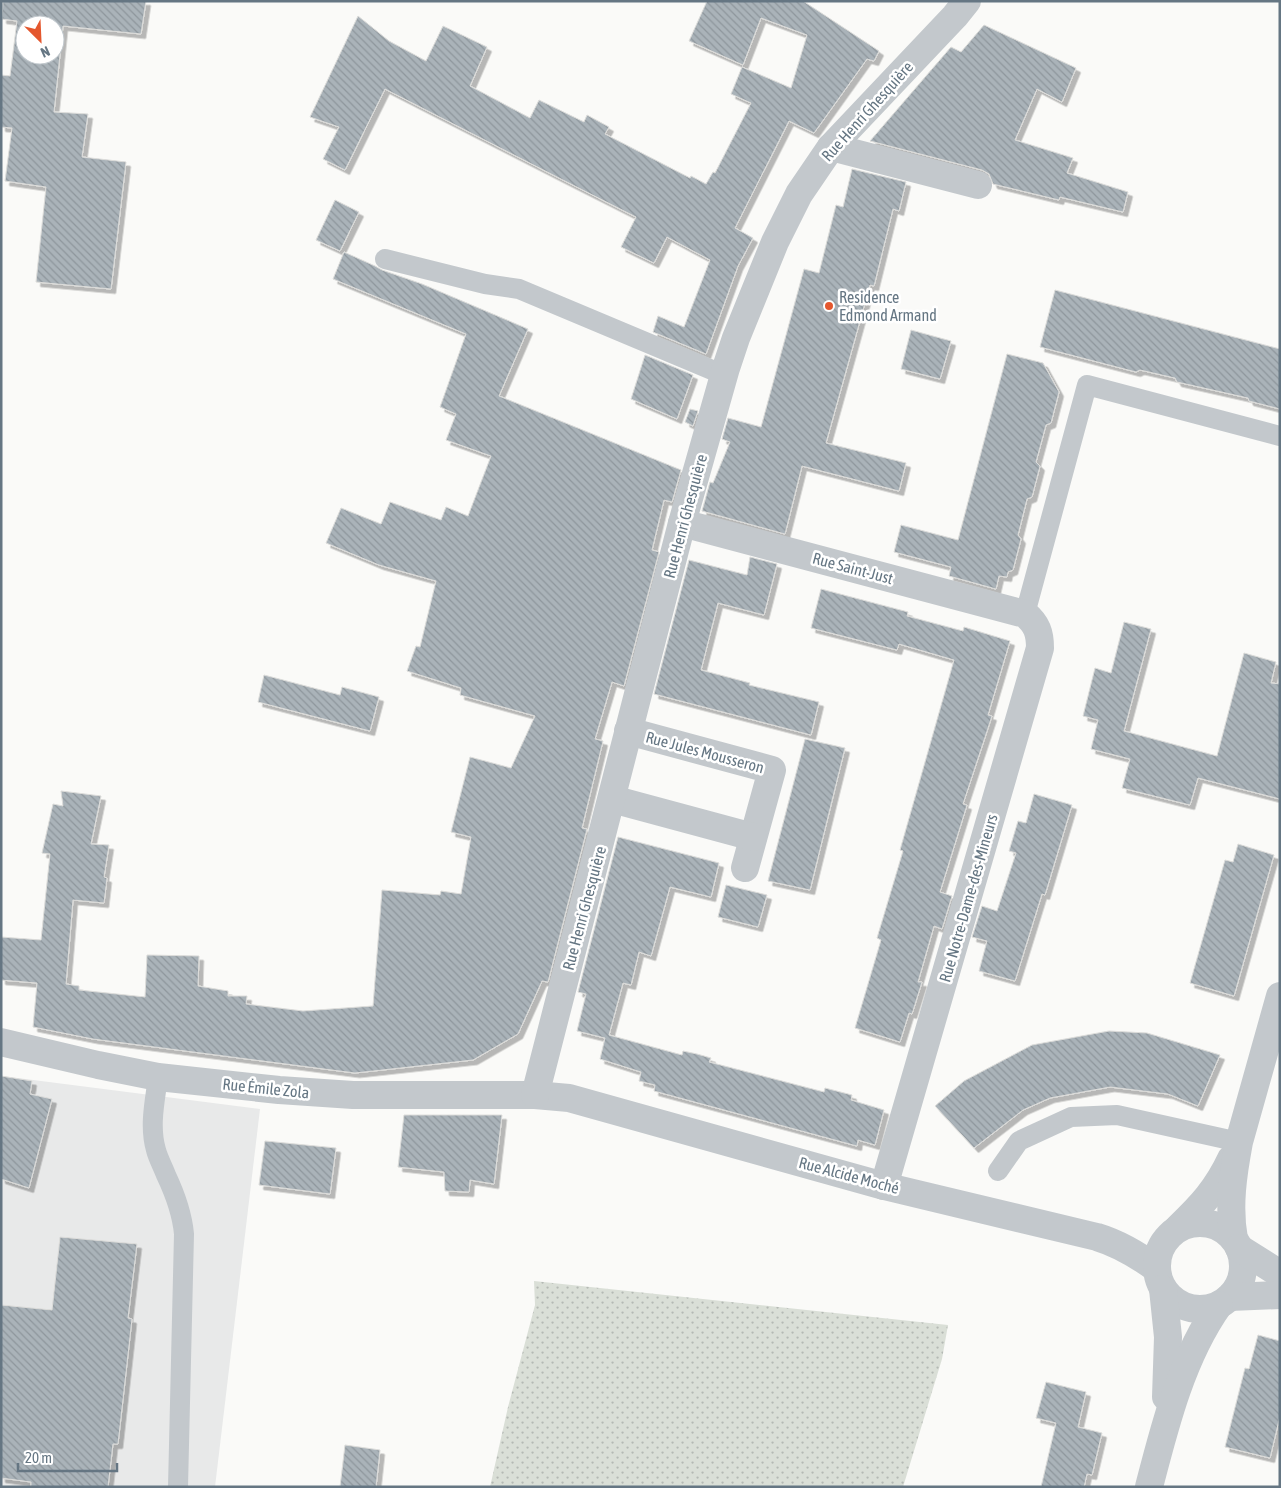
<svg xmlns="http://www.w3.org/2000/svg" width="1281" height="1488" viewBox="0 0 1281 1488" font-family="'Asap Condensed',sans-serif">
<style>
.built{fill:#e8e9e9}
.grass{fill:url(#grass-dots)}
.building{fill:url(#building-back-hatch);stroke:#dcdcda;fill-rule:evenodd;filter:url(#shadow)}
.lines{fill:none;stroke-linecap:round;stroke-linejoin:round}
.service{stroke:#c3c8cc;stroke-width:20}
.minor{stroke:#c3c8cc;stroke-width:28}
.tertiary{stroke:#c3c8cc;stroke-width:28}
.poi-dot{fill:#e4572e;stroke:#fff;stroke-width:2}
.labels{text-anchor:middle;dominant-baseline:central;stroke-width:5;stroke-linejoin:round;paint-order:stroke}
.street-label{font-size:16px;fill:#657683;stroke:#fff}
.poi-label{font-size:16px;fill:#657683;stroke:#fff;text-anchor:start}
</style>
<defs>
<pattern id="grass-dots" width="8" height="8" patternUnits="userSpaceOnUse" patternTransform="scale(1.25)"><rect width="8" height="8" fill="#dadfd7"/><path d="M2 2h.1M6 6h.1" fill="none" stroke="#b4b9b4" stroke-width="1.8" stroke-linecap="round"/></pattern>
<pattern id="building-back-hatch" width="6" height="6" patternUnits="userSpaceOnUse" patternTransform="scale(1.25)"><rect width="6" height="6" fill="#aab3b9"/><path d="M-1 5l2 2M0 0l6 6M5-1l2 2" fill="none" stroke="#8e969c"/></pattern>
<filter id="shadow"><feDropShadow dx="4.5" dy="4.5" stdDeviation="0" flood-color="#0004"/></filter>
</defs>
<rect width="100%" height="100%" fill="#fafaf8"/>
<polygon class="built" points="2,1076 260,1109 215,1487 1,1487"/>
<polygon class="grass" points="534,1281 948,1325 942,1359 903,1487 490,1487 508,1407 535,1305"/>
<g class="building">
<path d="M 3,1 L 146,1 L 141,34 L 63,26 L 54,112 L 88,114 L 82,157 L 126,162 L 111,289 L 36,282 L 46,187 L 5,181 L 12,128 L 1,127 L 1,75 L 10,76 L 17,21 L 2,19 ZM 25,25 L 55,25 L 55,55 L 25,55 Z"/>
<polygon points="707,1 803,1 879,51 874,61 867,59 814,133 789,121 735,228 753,238 738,266 706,354 653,332 658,316 684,327 710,260 667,237 654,263 621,247 636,217 559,178 385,89 345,170 323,159 339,127 310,117 358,16 389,41 426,61 443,26 487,47 470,86 530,118 539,100 584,122 587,115 609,127 605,134 690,178 691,176 706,184 713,172 715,173 751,103 731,94 742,67 791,88 807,35 761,18 743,65 689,41"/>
<polygon points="984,25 1076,68 1062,102 1037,89 1015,140 1073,158 1067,173 1128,192 1123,212 1060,197 1059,200 993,184 989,174 982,170 870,141 951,47 961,52"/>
<polygon points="852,169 906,182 899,211 893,209 874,286 870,285 826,443 906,463 899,491 802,466 785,534 702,511 710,482 713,483 730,442 722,439 728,418 761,427 804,269 819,273 836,205 843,207"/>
<polygon points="335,200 359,212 340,251 316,240"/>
<polygon points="344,252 375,266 382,270 422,284 528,329 499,396 681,470 672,502 664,500 652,550 659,552 624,686 612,682 595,739 603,741 582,828 587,829 548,982 542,981 518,1034 473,1060 355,1073 93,1039 33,1027 37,983 1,980 1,937 41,940 50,854 42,853 53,804 63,806 61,791 101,796 91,844 109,845 104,877 107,878 104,903 73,900 66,984 79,986 79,990 145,997 147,955 199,956 198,986 228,991 228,996 247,996 246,1004 303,1011 373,1006 382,890 440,895 441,891 461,894 471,837 451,832 470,757 511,768 535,716 460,695 461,688 407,671 416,646 420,647 436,581 379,565 326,543 341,508 381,524 390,502 441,520 446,507 468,516 491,456 446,440 456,414 440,407 466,334 333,279"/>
<polygon points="1055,290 1280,349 1280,409 1249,401 1248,398 1177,382 1175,378 1140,370 1136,372 1040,347"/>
<polygon points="911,330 951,341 940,379 901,369"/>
<polygon points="1007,354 1043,363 1059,392 1051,423 1046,425 1036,462 1040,466 1032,497 1027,499 1018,535 1021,539 1013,570 1008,572 1007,577 999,576 996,589 949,576 951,567 894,552 901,525 958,540"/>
<polygon points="645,355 693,375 677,419 631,399"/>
<polygon points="690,409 698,411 693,426 685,422"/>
<polygon points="750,557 777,564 764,615 718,603 701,670 750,683 749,685 819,702 811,735 654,694 689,560 747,575"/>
<polygon points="821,589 908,612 907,616 963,631 964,627 1010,641 988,715 992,716 963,804 967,805 940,892 952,896 942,929 934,926 918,982 922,982 912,1014 909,1013 900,1042 855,1028 881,940 877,938 903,851 900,850 954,660 899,644 897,650 811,628"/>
<polygon points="1124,622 1151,629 1124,731 1217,756 1244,653 1276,662 1271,683 1280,684 1280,799 1198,778 1190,805 1122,788 1130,759 1091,749 1098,720 1083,716 1095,668 1111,673"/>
<polygon points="264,675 340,695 342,687 379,697 370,731 258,702"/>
<polygon points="805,739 845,748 810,890 768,881"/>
<polygon points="1034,794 1072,805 1045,895 1042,894 1015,981 979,971 987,941 972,937 982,906 997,911 1016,853 1009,851 1018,821 1026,823"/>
<polygon points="618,837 719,863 711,897 670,887 651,956 639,952 631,985 623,983 609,1035 682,1055 683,1051 697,1054 711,1058 709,1062 824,1092 825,1088 852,1095 851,1100 884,1110 875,1145 858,1140 857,1146 654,1091 655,1085 639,1081 641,1072 600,1059 605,1038 577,1031 586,994 578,992"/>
<polygon points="1238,844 1274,855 1234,996 1190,983 1225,860 1233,862"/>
<polygon points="726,885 767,895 758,927 718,917"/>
<polygon points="1109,1031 1147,1033 1220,1055 1198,1106 1168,1094 1110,1087 1050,1098 1023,1110 974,1148 935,1106 964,1081 1032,1045"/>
<polygon points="1,1076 32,1081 30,1094 52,1099 29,1188 1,1179"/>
<polygon points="404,1115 502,1115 494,1184 470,1180 469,1192 445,1191 444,1172 398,1167"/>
<polygon points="265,1141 336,1148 330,1194 259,1185"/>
<polygon points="60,1237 137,1244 128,1318 132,1319 118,1444 113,1444 108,1487 31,1487 31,1482 1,1478 1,1305 52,1310"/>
<polygon points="1258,1335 1280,1341 1280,1416 1270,1458 1225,1447 1245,1368 1249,1369"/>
<polygon points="1046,1382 1086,1392 1078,1427 1102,1433 1092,1475 1087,1474 1084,1487 1041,1487 1056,1423 1036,1418"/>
<polygon points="345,1445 380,1450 376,1487 340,1487"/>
</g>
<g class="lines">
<g class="service">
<polyline points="385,259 485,284 519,289 724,375"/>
<polyline points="1025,614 1087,385 1280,436"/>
<path d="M 158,1077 C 155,1101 149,1126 156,1150 C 158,1158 163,1167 166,1175 C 175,1194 182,1212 184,1234 L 178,1487"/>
<polyline points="998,1171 1019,1141 1071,1117 1117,1115 1239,1142"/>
</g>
<g class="minor">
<polyline points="831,147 978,185"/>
<path d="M 682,523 L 1025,614 C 1037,624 1040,633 1040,648 L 884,1186"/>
<polyline points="628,731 772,770 745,868"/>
<polyline points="612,799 753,837"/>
<path d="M 1,1042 L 98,1065 L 158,1077 L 279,1090 L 353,1095 L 535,1095 L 569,1098 L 884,1186 L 1097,1237 C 1120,1244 1138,1255 1157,1269"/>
<polyline points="535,1095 682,523 726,368 736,338 775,242 799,194 831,147 955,16 967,1"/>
</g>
<g class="tertiary">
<circle cx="1200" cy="1266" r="43"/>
<path d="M 1178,1228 C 1201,1206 1217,1189 1231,1159"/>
<path d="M 1234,1239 C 1228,1207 1233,1174 1239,1142 L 1280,996"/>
<polyline points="1239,1248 1280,1274"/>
<polyline points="1163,1289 1168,1337 1166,1397"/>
<polyline points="1230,1297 1280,1295"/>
<path d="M 1149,1487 C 1165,1425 1182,1357 1219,1305"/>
</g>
</g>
<circle class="poi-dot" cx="829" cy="306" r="5"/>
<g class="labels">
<g class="street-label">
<text transform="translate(867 111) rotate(-48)">Rue Henri Ghesquière</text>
<text transform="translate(685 516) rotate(-75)">Rue Henri Ghesquière</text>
<text transform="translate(853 568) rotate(15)">Rue Saint-Just</text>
<text transform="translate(705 752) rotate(15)">Rue Jules Mousseron</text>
<text transform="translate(968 898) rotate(-74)">Rue Notre-Dame-des-Mineurs</text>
<text transform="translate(584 908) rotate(-75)">Rue Henri Ghesquière</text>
<text transform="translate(266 1088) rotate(6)">Rue Émile Zola</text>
<text transform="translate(849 1175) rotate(15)">Rue Alcide Moché</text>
</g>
<g class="poi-label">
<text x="839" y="297">Residence<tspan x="839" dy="18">Edmond Armand</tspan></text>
</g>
</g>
<rect width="1281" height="1488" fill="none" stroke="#657683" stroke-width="5"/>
<g transform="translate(40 40) rotate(156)"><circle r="24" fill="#ffffff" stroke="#c1c8cd"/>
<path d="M0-4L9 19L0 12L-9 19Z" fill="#e4572e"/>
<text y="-8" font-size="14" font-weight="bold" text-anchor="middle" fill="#657683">N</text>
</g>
<path d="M18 1463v8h99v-8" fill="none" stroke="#657683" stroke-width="2.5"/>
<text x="25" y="1463" font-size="15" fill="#657683" stroke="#ffffff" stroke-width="4" paint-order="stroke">20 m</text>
</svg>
